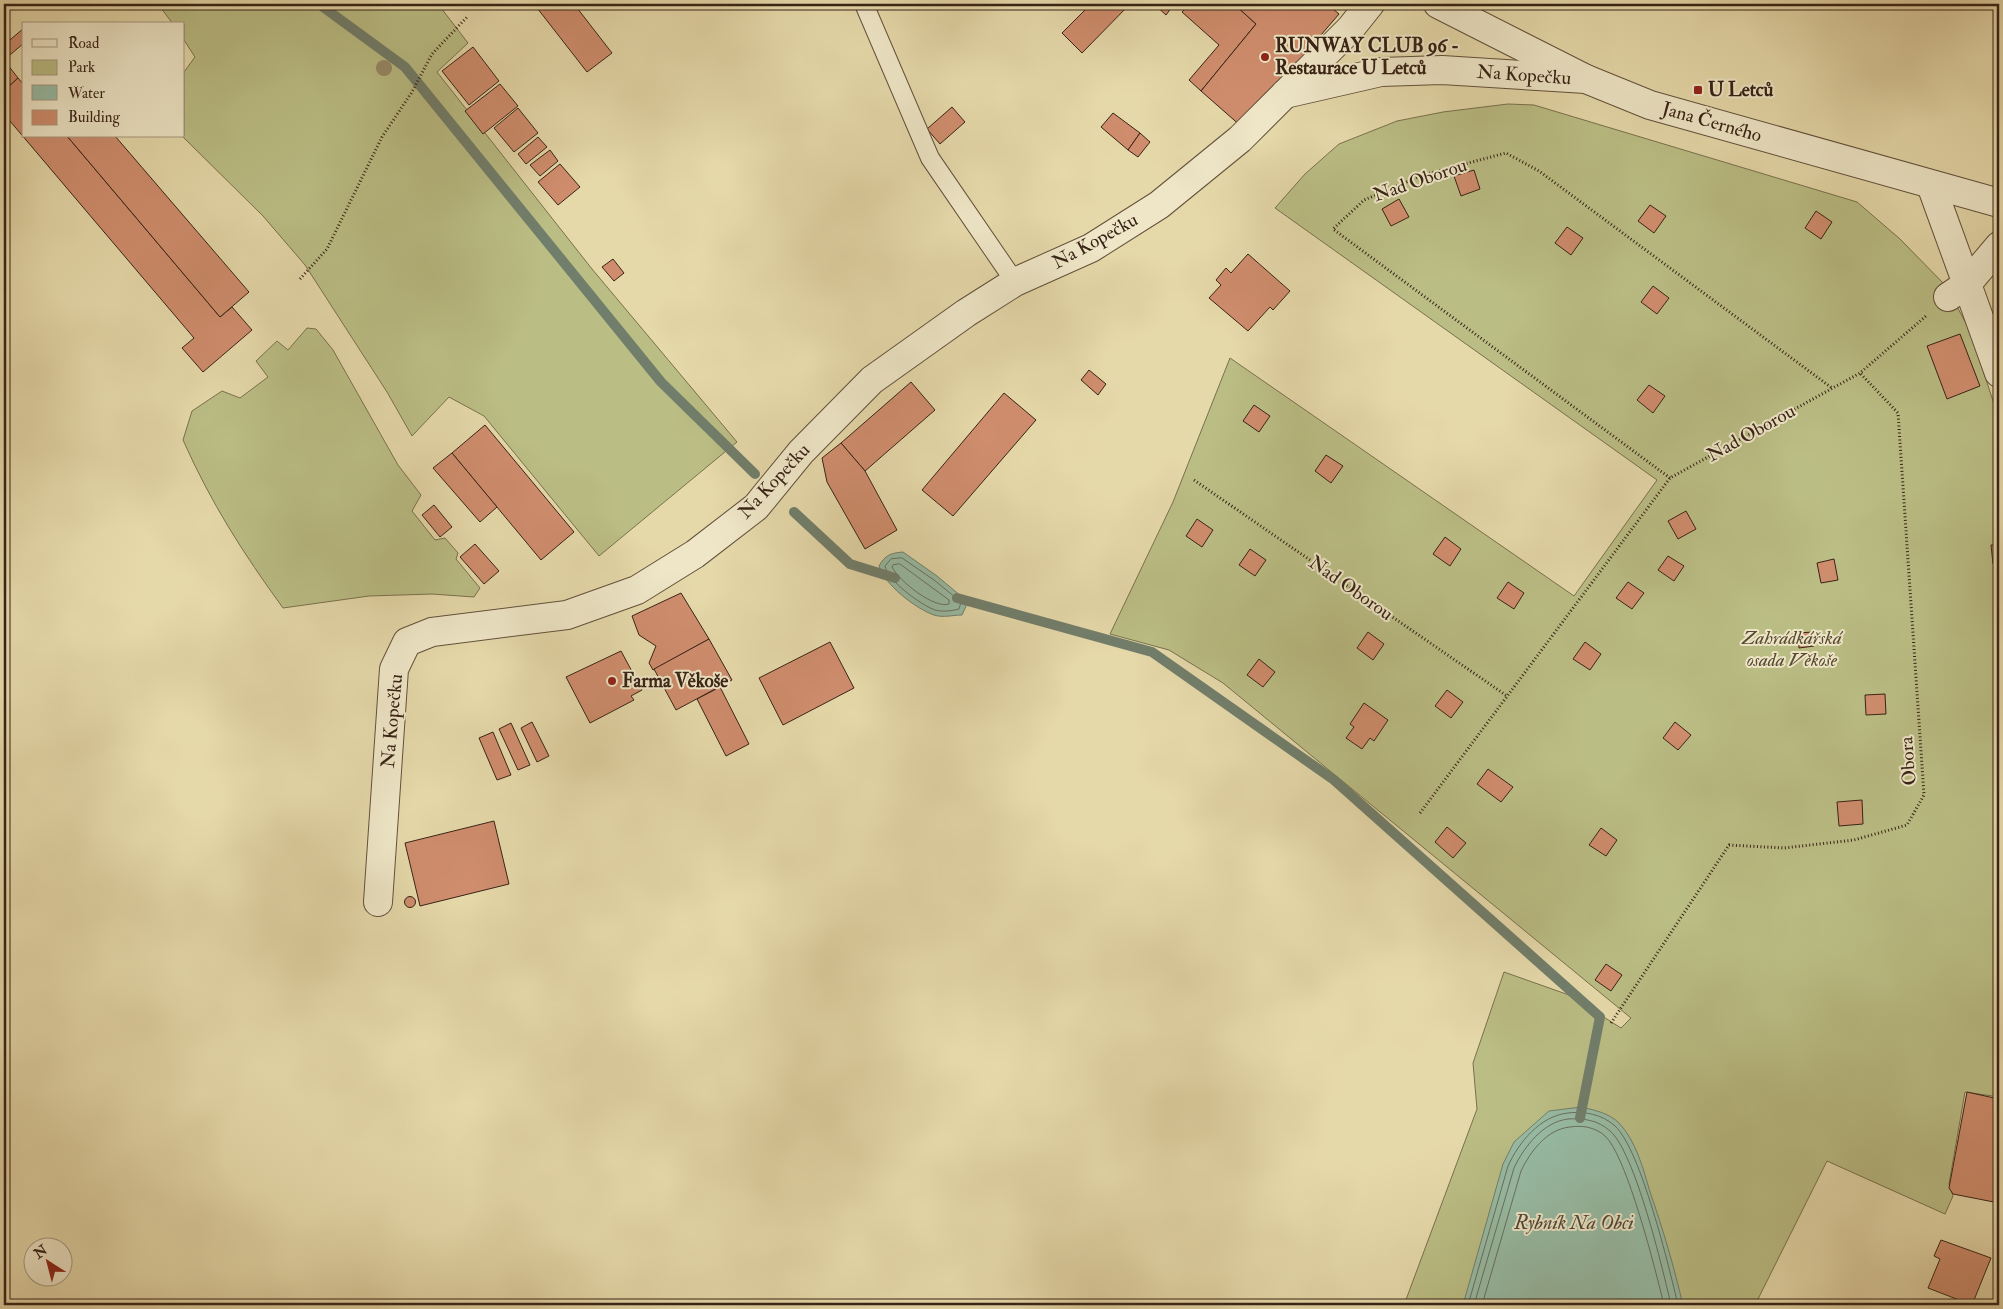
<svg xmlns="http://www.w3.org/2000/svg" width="2003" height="1309" viewBox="0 0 2003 1309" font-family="'IM FELL Double Pica',serif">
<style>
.green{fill:#babd84;stroke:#79704d}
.water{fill:#97bba4;stroke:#717e6b}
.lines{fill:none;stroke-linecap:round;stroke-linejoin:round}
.shore{stroke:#686f5d;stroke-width:1}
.stream{stroke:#717e6b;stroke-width:10}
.building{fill:#cf8d6d;stroke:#382316}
.service-casing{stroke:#63503b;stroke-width:20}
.minor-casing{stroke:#63503b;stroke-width:30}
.tertiary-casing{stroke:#63503b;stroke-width:30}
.path{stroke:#382316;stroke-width:3;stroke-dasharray:1 2.5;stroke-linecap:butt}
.service{stroke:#eee6c7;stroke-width:18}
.minor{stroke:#eee6c7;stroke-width:28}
.tertiary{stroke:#eee6c7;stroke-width:28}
.tree{fill:#978a68}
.poi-dot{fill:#8f2418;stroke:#eee6c7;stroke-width:2}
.labels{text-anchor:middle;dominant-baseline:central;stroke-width:4;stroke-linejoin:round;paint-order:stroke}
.poi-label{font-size:19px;font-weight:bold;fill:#382316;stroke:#eee6c7;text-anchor:start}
.street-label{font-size:19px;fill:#382316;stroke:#eee6c7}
.park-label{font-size:19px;font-style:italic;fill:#584a32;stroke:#eee6c7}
.water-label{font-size:20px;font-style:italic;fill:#50493a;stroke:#eee6c7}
</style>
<rect width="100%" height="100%" fill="#e5d8a9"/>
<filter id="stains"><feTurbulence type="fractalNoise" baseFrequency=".004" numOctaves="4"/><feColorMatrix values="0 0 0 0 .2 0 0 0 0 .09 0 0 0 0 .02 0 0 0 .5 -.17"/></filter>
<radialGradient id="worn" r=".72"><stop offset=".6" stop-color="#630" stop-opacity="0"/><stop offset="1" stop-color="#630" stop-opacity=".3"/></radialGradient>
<g class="green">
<polygon points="158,4 438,4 468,43 437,72 592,269 737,442 599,556 484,416 449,397 412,436 387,392 305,265 263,216 182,136 184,136 184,72 195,57 184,40 184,24 173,24"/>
<polygon points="1508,104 1534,105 1857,202 1900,239 1946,286 1970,331 1999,419 1999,1097 1965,1092 1949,1184 1953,1196 1945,1214 1827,1161 1755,1305 1404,1305 1477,1109 1473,1063 1504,972 1569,995 1621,1028 1631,1018 1223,683 1169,650 1110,634 1173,502 1230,358 1574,596 1657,480 1275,208 1305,174 1339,144 1397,121 1443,112"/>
<path d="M 307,328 L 316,329 L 333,350 L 398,465 L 421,495 L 412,511 L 435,540 L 445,538 L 458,553 L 456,559 L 480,588 L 474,597 L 432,594 L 369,596 L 283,608 C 243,553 211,503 183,440 L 192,411 L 222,391 L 240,398 L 268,377 L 256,361 L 277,341 L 288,350 Z"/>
</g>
<g class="water">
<path d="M 903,552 L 937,576 L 968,602 L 962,615 C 953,615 943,618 934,615 C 916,609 884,584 879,566 C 885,555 891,553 903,552 Z"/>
<path d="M 1581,1107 C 1594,1110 1609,1113 1619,1123 C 1636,1141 1643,1168 1650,1192 C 1663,1229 1674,1267 1683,1305 L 1463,1305 L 1503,1164 L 1514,1142 L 1549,1111 Z"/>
</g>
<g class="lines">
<g class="shore">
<path d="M 902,558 L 934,580 L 961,602 L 959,609 C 952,611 942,612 935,610 C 921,605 888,581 885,566 L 891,559 Z"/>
<path d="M 900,564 L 949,600 L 949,604 C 934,609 899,581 892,567 L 893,565 Z"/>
<path d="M 1468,1305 L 1508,1166 C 1519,1142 1540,1116 1568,1113 C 1584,1111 1602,1114 1615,1126 C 1641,1150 1669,1267 1678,1305"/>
<path d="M 1474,1305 L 1514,1168 C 1524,1147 1543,1122 1568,1119 C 1583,1118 1598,1120 1610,1131 C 1635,1152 1663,1270 1671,1305"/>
<path d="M 1482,1305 L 1521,1171 C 1530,1152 1547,1129 1570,1127 C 1582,1125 1595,1127 1605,1136 C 1627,1156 1656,1272 1664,1305"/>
</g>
<g class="stream">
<polyline points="319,4 405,67 661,382 755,474"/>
<polyline points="794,512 850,564 895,578"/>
<polyline points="957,598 1152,652 1334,780 1600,1017 1580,1118"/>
</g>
</g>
<g class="building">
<polygon points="534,4 574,4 612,53 587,72"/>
<polygon points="1091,4 1130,4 1082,53 1062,33"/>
<polygon points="1154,4 1181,4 1175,10 1172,7 1166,15"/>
<polygon points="1190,4 1234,4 1256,24 1201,91 1189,80 1219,45 1182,12"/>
<polygon points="1234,4 1327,4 1339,14 1242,127 1201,91 1256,24"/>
<polygon points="24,28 24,43 4,60 4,45"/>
<polygon points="473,47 499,81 469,105 442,71"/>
<polygon points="4,60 18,78 4,91"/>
<polygon points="18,78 24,85 24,136 67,136 220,317 232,307 252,330 203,372 182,348 194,338 4,114 4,91"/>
<polygon points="500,84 518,106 483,134 465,111"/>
<polygon points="952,107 965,122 940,144 927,129"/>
<polygon points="518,108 538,133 514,152 494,128"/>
<polygon points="1113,113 1140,133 1128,150 1101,127"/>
<polygon points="1140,133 1150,142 1138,157 1128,150"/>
<polygon points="67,136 115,136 249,292 220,317"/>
<polygon points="538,137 547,147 526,164 518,154"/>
<polygon points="550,150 558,161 540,176 530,165"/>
<polygon points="560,164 580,187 558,205 538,182"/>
<polygon points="1474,170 1480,189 1461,196 1454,176"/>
<polygon points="1399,199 1409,217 1391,226 1382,209"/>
<polygon points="1650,205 1666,216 1654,233 1638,221"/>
<polygon points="1816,211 1832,222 1821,239 1805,228"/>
<polygon points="1567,227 1583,238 1571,255 1555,243"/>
<polygon points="1248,254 1290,291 1273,310 1270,307 1248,331 1209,298 1221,285 1216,280 1226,268 1231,273"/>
<polygon points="613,259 624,273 614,281 602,267"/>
<polygon points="1653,286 1669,298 1657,314 1641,302"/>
<polygon points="1960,334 1980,386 1947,399 1927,346"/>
<polygon points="1089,370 1106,384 1098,395 1081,380"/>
<polygon points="911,382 935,410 865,471 841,443"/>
<polygon points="1649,385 1665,396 1653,413 1637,400"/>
<polygon points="1004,393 1036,420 953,516 922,490"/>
<polygon points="1254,405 1270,416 1259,432 1243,421"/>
<polygon points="485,425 574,532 541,560 452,453"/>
<polygon points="841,443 865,471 897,530 865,549 827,482 822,458"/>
<polygon points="452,453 497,507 480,522 433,468"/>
<polygon points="1326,455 1343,466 1331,483 1315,471"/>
<polygon points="434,505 452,527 440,537 422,515"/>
<polygon points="1686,511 1696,529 1678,539 1668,521"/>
<polygon points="1197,519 1213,530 1202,547 1186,536"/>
<polygon points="1445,537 1461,549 1450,566 1433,554"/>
<polygon points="475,544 499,571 484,584 460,557"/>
<polygon points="1999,544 1999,563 1993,564 1991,545"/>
<polygon points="1250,549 1266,560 1255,576 1239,565"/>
<polygon points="1668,556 1684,566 1674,581 1658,570"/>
<polygon points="1834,559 1838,580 1821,583 1817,563"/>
<polygon points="1508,582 1524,593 1514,609 1497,598"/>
<polygon points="1628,582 1644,593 1632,609 1616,598"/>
<polygon points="681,593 709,639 653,670 649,663 656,646 639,635 632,616"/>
<polygon points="1368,632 1384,644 1373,660 1357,648"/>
<polygon points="1813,632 1814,646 1799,648 1798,633"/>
<polygon points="709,639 732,680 676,710 654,669"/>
<polygon points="830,642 854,688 783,725 759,678"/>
<polygon points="1585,642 1601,654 1590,670 1573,659"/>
<polygon points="621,651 642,690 631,696 634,700 590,723 566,677"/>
<polygon points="1259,659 1275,672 1263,687 1247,675"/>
<polygon points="720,687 749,744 726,756 697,699"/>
<polygon points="1447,690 1463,702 1451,718 1435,706"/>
<polygon points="1885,694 1886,714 1866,715 1865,695"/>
<polygon points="1364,703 1388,720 1374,741 1370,738 1362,749 1346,738 1354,727 1350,724"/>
<polygon points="532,722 549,756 537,762 521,728"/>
<polygon points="1675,722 1691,735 1678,750 1663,738"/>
<polygon points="511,723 530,765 518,770 499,729"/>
<polygon points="493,732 511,775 497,780 479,738"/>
<polygon points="1488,769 1513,787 1501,802 1477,784"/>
<polygon points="1862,800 1863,824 1839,826 1837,802"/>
<polygon points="494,821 509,884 420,906 405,843"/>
<polygon points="1447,827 1466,843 1453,858 1435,842"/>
<polygon points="1601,828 1617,840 1606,856 1589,845"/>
<circle cx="410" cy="902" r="5.5"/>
<polygon points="1606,964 1622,975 1611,991 1595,980"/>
<polygon points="1967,1092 1999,1099 1999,1203 1953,1194 1949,1188"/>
<polygon points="1941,1240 1991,1258 1972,1305 1928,1288 1940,1259 1934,1256"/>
</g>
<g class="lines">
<g class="service-casing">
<polyline id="service" points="864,4 930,158 1015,282"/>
</g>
<g class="minor-casing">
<g id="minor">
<polyline points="1285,94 1381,72 1442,70 1586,79"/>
<polyline points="1931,185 1967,284 1948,297"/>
<polyline points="1999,246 1967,284 1999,373"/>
<polyline points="378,902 394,669 407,642 432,632 567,615 637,590 695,554 756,507 801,452 872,380 966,313 1015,282 1091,248 1159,205 1240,139 1350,29 1370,4"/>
</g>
</g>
<g class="tertiary-casing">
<polyline id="tertiary" points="1438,4 1586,79 1650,105 1999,203"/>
</g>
<g class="path">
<polyline points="300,279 327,249 382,137 412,92 432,54 468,16"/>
<polyline points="1670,478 1333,229 1364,200 1423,175 1506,153 1539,171 1832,388"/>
<polyline points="1194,480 1507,696"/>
<polyline points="1420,813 1670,478 1860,373 1926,316"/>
<polyline points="1611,1023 1729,845 1784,848 1854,840 1907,825 1924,795 1898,413 1860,373"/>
</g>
<use href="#service" class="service"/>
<use href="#minor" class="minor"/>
<use href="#tertiary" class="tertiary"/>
</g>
<circle class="tree" cx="384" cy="68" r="8"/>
<g class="poi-dot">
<circle cx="1265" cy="57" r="5"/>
<rect x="1693" y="85" width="10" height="10" rx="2.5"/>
<circle cx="612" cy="681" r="5"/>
</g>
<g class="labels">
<g class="poi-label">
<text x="1275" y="46">RUNWAY CLUB 96 -<tspan x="1275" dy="22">Restaurace U Letců</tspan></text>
<text x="1708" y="90">U Letců</text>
<text x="622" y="681">Farma Věkoše</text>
</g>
<g class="street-label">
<text transform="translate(1524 75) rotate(4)">Na Kopečku</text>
<text transform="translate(1712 122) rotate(16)">Jana Černého</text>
<text transform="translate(1420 180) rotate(-19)">Nad Oborou</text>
<text transform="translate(1095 241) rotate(-29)">Na Kopečku</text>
<text transform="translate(1751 433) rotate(-29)">Nad Oborou</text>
<text transform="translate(774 481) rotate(-47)">Na Kopečku</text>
<text transform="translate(1351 588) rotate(35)">Nad Oborou</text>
<text transform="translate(392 721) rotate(-85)">Na Kopečku</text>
<text transform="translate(1908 761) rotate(-94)">Obora</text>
</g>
<g class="park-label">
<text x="1792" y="638">Zahrádkářská<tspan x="1792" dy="22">osada Věkoše</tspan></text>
</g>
<g class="water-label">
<text x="1574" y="1222">Rybník Na Obci</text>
</g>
</g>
<rect width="2003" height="1309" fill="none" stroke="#e5d8a9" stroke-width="20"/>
<rect x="5" y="5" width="1993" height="1299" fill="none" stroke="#382316" stroke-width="2.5"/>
<rect x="10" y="10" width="1983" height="1289" fill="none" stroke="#382316"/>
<rect x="22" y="22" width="162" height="115" fill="#eee6c7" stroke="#a59880"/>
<rect x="32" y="39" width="25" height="8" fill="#eee6c7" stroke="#a59880"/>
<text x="68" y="48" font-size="15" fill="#382316">Road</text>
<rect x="32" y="60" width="25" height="15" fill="#babd84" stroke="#a59880"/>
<text x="68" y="72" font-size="15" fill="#382316">Park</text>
<rect x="32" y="85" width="25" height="15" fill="#97bba4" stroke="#a59880"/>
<text x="68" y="98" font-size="15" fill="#382316">Water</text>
<rect x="32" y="110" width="25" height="15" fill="#cf8d6d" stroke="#a59880"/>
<text x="68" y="122" font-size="15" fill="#382316">Building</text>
<g transform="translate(48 1262) rotate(324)"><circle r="24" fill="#eee6c7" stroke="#a59880"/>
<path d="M0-4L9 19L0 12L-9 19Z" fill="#8f2418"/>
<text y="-8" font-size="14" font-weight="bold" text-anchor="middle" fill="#382316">N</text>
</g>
<rect width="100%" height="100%" filter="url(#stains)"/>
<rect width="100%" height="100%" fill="url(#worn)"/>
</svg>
